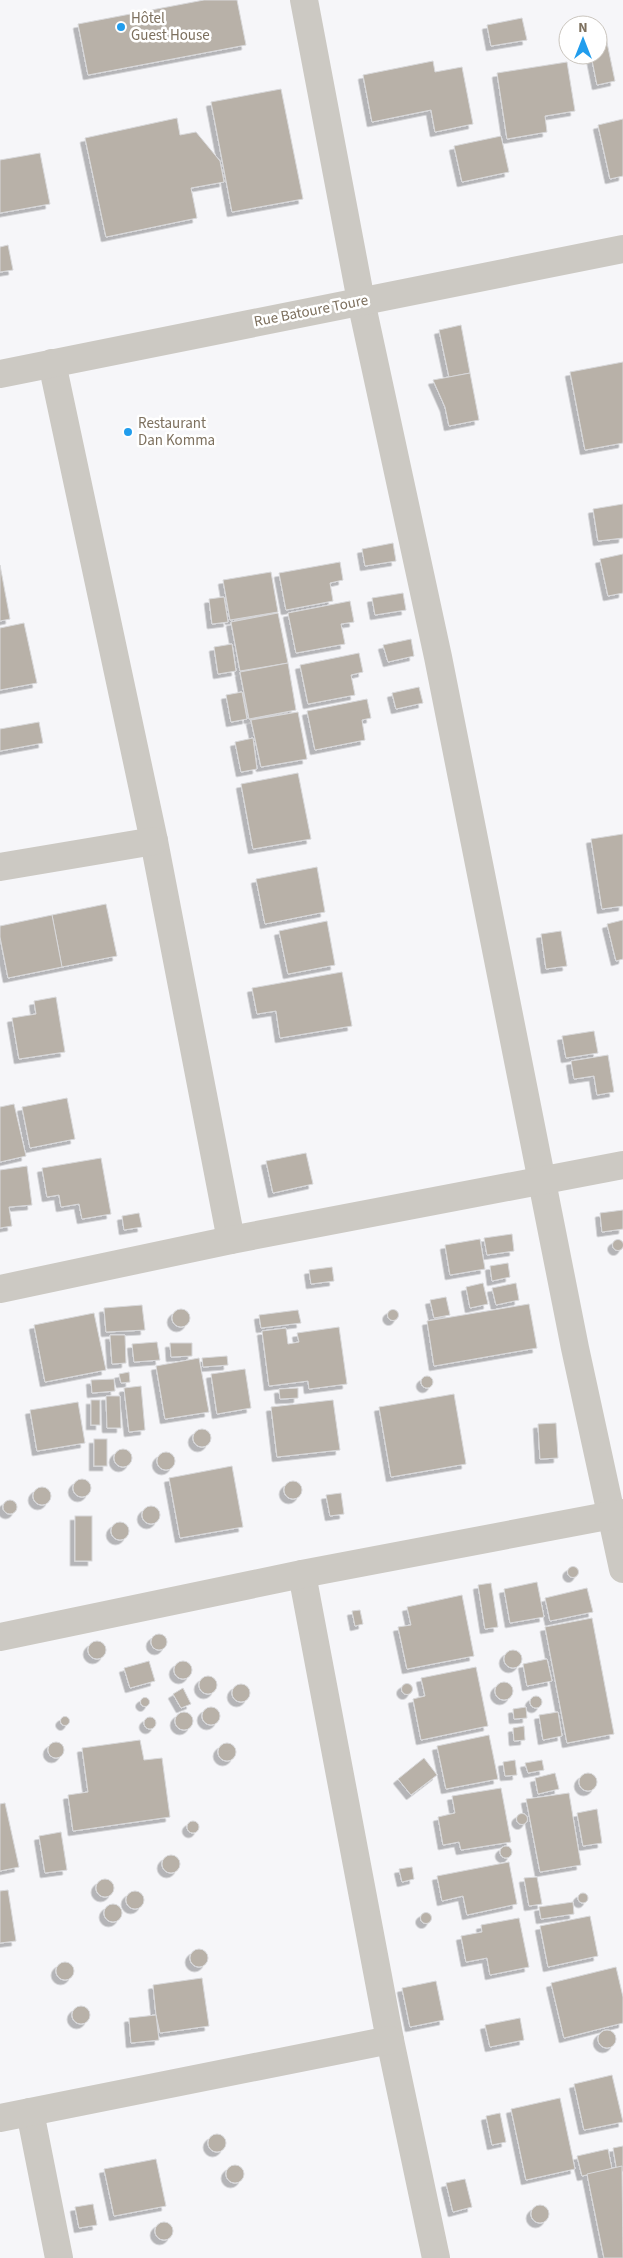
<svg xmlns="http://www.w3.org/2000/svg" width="623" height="2258" viewBox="0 0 623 2258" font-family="'Source Sans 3',sans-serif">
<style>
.building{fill:#b8b1a8;stroke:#d8d8da;filter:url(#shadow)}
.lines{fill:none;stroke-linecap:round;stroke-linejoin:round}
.street{stroke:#ccc9c3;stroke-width:28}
.poi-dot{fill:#219ded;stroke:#fff;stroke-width:2}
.labels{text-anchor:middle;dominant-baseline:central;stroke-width:5;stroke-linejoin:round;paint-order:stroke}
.poi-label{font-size:15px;fill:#7d705e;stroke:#fff;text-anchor:start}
.street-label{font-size:15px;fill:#7d705e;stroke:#fff}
</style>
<defs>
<filter id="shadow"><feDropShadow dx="-4.5" dy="4.5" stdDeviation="0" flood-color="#0004"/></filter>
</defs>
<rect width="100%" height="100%" fill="#f6f6f9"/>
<g class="building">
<polygon points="204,0 237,0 246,45 88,75 78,24"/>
<polygon points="522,18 527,40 491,46 487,25"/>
<polygon points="605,33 615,81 597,85 591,55 598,55 598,34"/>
<polygon points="433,61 435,72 462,67 473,124 435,132 431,110 372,122 363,75"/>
<polygon points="567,62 575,111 545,116 547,132 507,139 497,73"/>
<polygon points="281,89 303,199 232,212 211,102"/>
<polygon points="177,118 180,135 196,132 220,161 224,182 191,188 197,218 106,237 85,138"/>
<polygon points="623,119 623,176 610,179 598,125"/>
<polygon points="501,136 509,172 462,182 454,146"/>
<polygon points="40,153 50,204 0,213 0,160"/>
<polygon points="8,245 13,270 0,272 0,247"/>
<polygon points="461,325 470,373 449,377 439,330"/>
<polygon points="623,362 623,443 585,450 570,372"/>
<polygon points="470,373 479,420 449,426 445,407 433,380"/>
<polygon points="623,504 623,538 598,541 593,509"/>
<polygon points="393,543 396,561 365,566 362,549"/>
<polygon points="623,554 623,593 608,596 600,559"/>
<polygon points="340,562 343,580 330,583 333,601 286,610 279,573"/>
<polygon points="0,565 10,619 0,621"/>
<polygon points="271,572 278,612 230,620 223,580"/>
<polygon points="403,593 406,610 375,615 372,598"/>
<polygon points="224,597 228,622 212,624 209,599"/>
<polygon points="350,601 354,622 341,624 345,644 296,653 288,613"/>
<polygon points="278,613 288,663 240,671 231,622"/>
<polygon points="24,623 37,683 0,690 0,628"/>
<polygon points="411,639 414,656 388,662 383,645"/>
<polygon points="232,644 236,671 218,674 214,647"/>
<polygon points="359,653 363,672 351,675 355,695 308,704 300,665"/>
<polygon points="288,663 296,710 249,719 240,672"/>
<polygon points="419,687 423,703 396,709 392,693"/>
<polygon points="242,692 247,719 231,722 226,695"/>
<polygon points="367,699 371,718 362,720 365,740 315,750 307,711"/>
<polygon points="298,712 307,759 261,767 251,720"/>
<polygon points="39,722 43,743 0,751 0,729"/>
<polygon points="253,738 257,769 241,772 235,742"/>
<polygon points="298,773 311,839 253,849 241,784"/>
<polygon points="623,834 623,906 602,909 591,839"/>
<polygon points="317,867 325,912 265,924 256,879"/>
<polygon points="106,904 117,956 62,967 52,915"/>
<polygon points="52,915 62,967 8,978 0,937 0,926"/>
<polygon points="623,920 623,959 616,961 607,924"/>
<polygon points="327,921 335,965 288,974 279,931"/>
<polygon points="561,931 567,966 546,969 541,934"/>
<polygon points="342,972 352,1026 280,1038 276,1011 257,1014 252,988"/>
<polygon points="56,997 65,1052 19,1059 12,1018 36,1014 34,1001"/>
<polygon points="594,1031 598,1053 566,1058 562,1036"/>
<polygon points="608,1055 614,1092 597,1095 594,1076 574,1079 571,1061"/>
<polygon points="67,1098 75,1139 30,1148 22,1107"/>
<polygon points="14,1104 26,1156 0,1162 0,1107"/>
<polygon points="306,1153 313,1184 273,1193 266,1161"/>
<polygon points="101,1158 111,1214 82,1219 79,1204 61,1207 59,1195 47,1197 42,1168"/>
<polygon points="27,1166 32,1205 9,1207 12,1226 0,1228 0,1170"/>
<polygon points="623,1210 623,1229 602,1232 600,1213"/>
<polygon points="139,1213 142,1227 124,1230 122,1216"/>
<polygon points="512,1234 514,1251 487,1255 484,1238"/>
<polygon points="480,1239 485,1269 450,1275 445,1245"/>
<circle cx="618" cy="1245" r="5.5"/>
<polygon points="508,1263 510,1277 492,1281 490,1266"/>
<polygon points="332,1267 334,1281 311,1284 309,1270"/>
<polygon points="483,1283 488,1304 470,1308 466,1287"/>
<polygon points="516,1283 519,1300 496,1305 492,1288"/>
<polygon points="446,1297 450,1315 434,1318 430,1300"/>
<polygon points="529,1304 537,1348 434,1366 427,1321"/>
<polygon points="142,1305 145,1330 106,1332 104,1308"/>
<circle cx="181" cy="1318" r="9"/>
<circle cx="393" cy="1315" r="5.5"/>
<polygon points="298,1310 301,1323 261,1328 259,1315"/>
<polygon points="94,1313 106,1370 45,1382 34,1325"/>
<polygon points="339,1327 347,1384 309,1389 308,1381 269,1386 262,1331 286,1328 288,1344 299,1342 297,1333"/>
<polygon points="110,1335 125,1335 126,1363 112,1364"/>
<polygon points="157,1342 160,1360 134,1362 132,1344"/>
<polygon points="170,1343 192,1343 192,1356 171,1357"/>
<polygon points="227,1356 228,1365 203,1367 202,1358"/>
<polygon points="199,1358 209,1412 165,1419 156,1366"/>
<polygon points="245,1369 251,1408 217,1414 211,1374"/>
<polygon points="129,1372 130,1382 121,1383 119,1374"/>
<circle cx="427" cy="1382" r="6"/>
<polygon points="114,1379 115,1391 92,1393 91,1380"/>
<polygon points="141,1386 145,1430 129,1432 124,1388"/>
<polygon points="298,1388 298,1398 280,1399 279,1389"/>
<polygon points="454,1394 466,1464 391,1477 379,1407"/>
<polygon points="106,1396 120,1396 121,1428 107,1428"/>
<rect x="91" y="1400" width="9" height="25"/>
<polygon points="333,1400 340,1450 277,1457 271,1407"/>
<polygon points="78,1402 85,1443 37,1451 30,1410"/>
<polygon points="556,1423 558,1458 540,1459 538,1424"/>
<circle cx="202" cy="1438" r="9"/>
<rect x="94" y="1439" width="13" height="27"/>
<circle cx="123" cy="1458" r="9"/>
<circle cx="166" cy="1461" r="9"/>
<polygon points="232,1466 243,1527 180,1538 169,1478"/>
<circle cx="82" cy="1488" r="9"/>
<circle cx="293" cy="1490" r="9"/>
<circle cx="42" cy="1496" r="9"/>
<polygon points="341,1493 344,1514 330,1516 326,1495"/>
<circle cx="10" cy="1507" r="7"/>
<circle cx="151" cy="1515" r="9"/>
<rect x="75" y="1516" width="17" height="45"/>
<circle cx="120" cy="1531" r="9"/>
<circle cx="573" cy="1572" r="5.5"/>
<polygon points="537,1582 544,1617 510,1623 504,1589"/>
<polygon points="491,1583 498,1627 485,1629 478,1585"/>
<polygon points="587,1588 593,1612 550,1621 545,1598"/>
<polygon points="462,1595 474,1656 407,1669 398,1627 411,1625 407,1607"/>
<polygon points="360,1610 363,1624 355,1626 352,1611"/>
<polygon points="592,1618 614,1734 567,1743 545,1627"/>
<circle cx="159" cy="1642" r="8"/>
<circle cx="97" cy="1650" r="9"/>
<circle cx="513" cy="1659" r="9"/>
<polygon points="547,1659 552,1681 527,1686 523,1664"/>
<circle cx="183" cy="1670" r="9"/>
<polygon points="149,1661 155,1681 130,1688 124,1668"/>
<polygon points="476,1667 488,1726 421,1740 413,1699 425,1696 421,1678"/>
<circle cx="208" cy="1685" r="9"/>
<circle cx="504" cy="1691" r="9"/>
<circle cx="407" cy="1689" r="5.5"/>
<circle cx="241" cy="1693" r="9"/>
<polygon points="183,1688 191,1704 181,1708 173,1694"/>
<circle cx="536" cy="1702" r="6"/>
<circle cx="145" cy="1702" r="4.5"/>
<polygon points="526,1707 527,1718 514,1719 513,1709"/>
<circle cx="211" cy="1716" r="9"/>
<circle cx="184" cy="1721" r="9"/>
<polygon points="558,1712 562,1736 543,1740 539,1715"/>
<circle cx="65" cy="1721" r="4.5"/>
<circle cx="150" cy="1723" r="6"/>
<polygon points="524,1726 525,1740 514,1741 513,1728"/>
<polygon points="489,1735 498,1779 446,1789 437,1746"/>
<polygon points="140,1740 144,1760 162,1758 170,1817 73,1831 68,1795 88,1792 82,1748"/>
<circle cx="56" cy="1750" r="8"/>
<circle cx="227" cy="1752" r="9"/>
<polygon points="424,1758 437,1775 411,1795 398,1779"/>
<polygon points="515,1760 517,1775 505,1776 503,1762"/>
<polygon points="542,1760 544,1770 528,1773 525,1763"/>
<circle cx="588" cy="1782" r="9"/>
<polygon points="555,1773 559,1789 538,1794 535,1778"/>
<polygon points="501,1788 511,1842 461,1850 459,1842 443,1845 438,1817 455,1813 452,1796"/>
<polygon points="569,1793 581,1865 540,1872 526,1799"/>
<polygon points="5,1803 19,1867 0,1871 0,1804"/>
<polygon points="597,1809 602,1843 583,1846 577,1813"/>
<circle cx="522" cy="1819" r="5.5"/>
<circle cx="193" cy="1827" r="6"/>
<polygon points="61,1832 67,1870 45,1873 39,1836"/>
<circle cx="506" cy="1852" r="6"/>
<circle cx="171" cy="1864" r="9"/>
<polygon points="509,1862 517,1904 467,1915 463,1896 442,1901 437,1876"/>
<polygon points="412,1867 414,1879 402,1882 399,1869"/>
<polygon points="537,1877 542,1904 529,1906 524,1878"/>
<circle cx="105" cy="1888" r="9"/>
<polygon points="8,1890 16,1941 0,1943 0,1891"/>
<circle cx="135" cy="1900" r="9"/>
<circle cx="583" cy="1898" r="5"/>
<polygon points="573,1902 574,1914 541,1919 539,1907"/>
<circle cx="113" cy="1913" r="9"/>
<circle cx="426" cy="1918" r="5.5"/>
<polygon points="590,1916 598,1956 548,1967 540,1926"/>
<polygon points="519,1918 529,1967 490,1975 487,1958 466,1962 461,1936 482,1932 481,1925"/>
<circle cx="199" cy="1958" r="9"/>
<circle cx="65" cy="1971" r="9"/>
<polygon points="616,1967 623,1997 623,2023 564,2038 551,1983"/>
<polygon points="202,1978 209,2026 160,2033 156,2015 153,1985"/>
<polygon points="436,1981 444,2020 410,2027 402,1988"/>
<circle cx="81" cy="2015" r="9"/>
<polygon points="156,2015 159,2040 131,2043 129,2018"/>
<polygon points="520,2018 524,2040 490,2047 485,2025"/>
<circle cx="607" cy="2039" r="9"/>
<polygon points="612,2075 623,2122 584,2130 574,2084"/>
<polygon points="560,2098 575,2169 526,2180 511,2109"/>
<polygon points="500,2113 506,2142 492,2145 486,2116"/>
<circle cx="217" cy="2143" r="9"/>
<polygon points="623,2146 623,2171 617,2172 613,2148"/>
<polygon points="608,2149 612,2169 582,2176 577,2156"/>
<polygon points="156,2159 166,2206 114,2216 104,2169"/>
<circle cx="235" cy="2174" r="9"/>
<polygon points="622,2166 623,2258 604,2258 587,2174"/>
<polygon points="465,2179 472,2207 453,2212 446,2183"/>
<polygon points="93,2204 97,2225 79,2228 75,2207"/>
<circle cx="540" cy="2214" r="9"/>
<circle cx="164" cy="2231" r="9"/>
</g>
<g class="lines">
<g class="street">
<polyline points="304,0 361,301 438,657 575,1348 623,1569"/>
<polyline points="52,363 154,841 231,1240"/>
<polyline points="0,374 623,249"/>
<polyline points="0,867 154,841"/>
<polyline points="0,1289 231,1240 623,1165"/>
<polyline points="302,1574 390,2040 436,2258"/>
<polyline points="0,1637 302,1574 623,1513"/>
<polyline points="30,2112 59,2258"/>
<polyline points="0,2118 390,2040"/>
</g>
</g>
<g class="poi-dot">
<circle cx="121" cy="27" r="5"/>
<circle cx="128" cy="432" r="5"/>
</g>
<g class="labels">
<g class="poi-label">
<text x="131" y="18">Hôtel<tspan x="131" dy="17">Guest House</tspan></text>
<text x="138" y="423">Restaurant<tspan x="138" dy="17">Dan Komma</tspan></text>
</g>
<g class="street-label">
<text transform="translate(311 311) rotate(-11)">Rue Batoure Toure</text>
</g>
</g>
<g transform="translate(583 40)"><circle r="24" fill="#ffffff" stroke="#cbc6bf"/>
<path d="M0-4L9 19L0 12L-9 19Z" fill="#219ded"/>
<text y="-8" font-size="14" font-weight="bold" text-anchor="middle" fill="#7d705e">N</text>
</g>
</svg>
